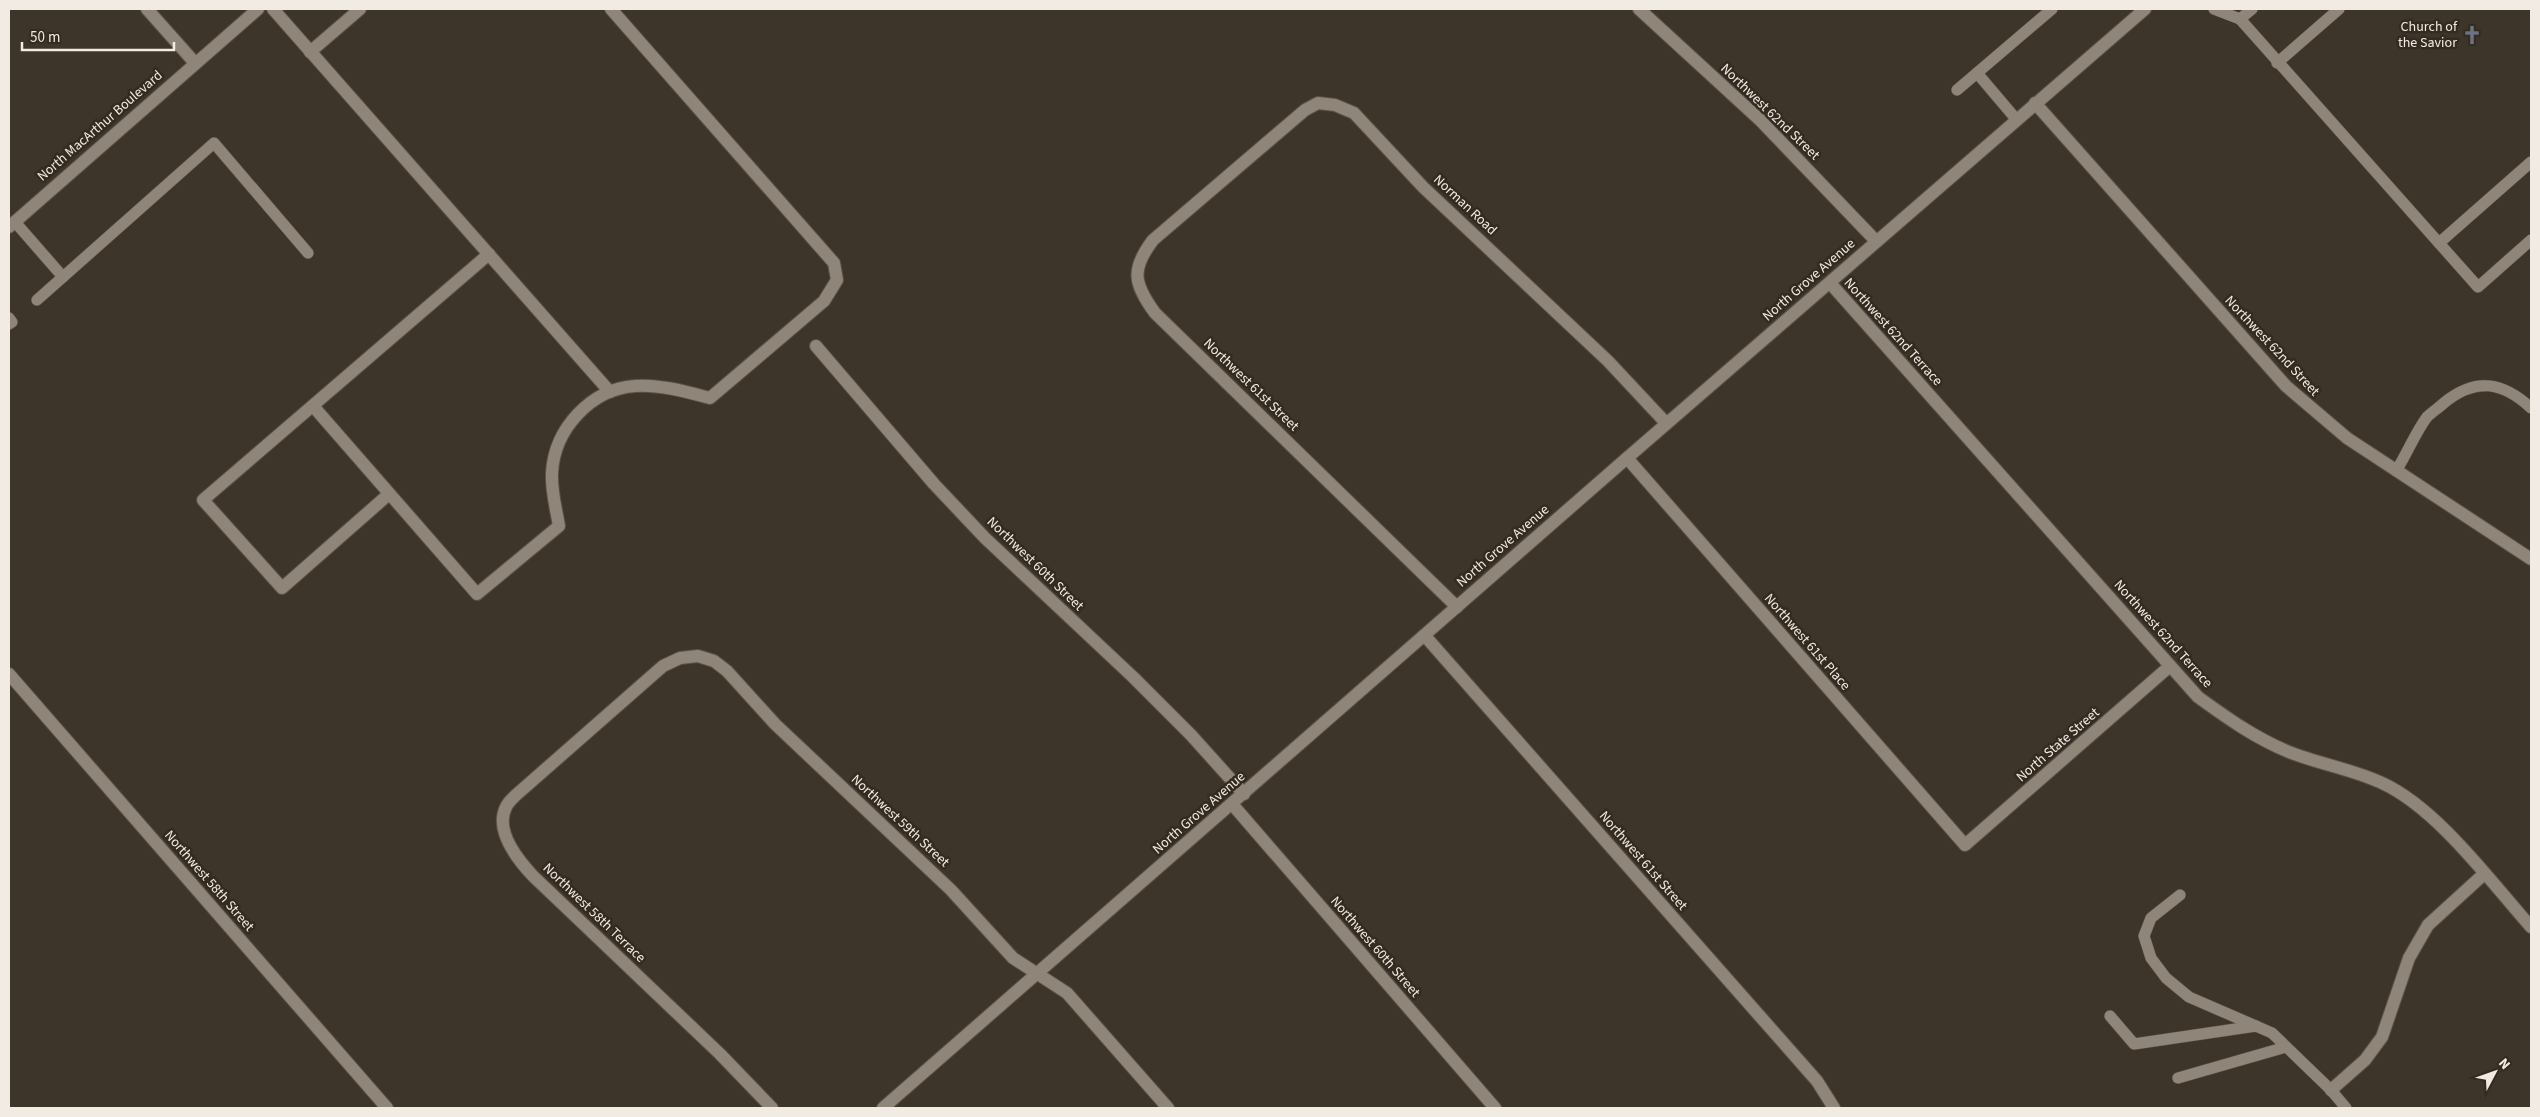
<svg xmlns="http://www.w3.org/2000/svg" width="2540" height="1117" viewBox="0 0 2540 1117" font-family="'Source Sans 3',sans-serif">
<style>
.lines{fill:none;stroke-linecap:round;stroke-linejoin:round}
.lane-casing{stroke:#5a5349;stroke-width:12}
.street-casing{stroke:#5a5349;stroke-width:14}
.secondary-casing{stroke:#5a5349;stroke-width:14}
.lane{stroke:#8f8578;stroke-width:11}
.street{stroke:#8f8578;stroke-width:12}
.secondary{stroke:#8f8578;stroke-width:12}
.labels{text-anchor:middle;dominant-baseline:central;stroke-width:5;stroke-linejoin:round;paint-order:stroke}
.poi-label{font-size:14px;fill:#f1ebe4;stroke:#342b20;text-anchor:end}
.street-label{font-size:14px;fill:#f1ebe4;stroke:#342b20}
</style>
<rect width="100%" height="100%" fill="#3e352a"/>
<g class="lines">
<g class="lane-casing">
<g id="lane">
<polyline points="2214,9 2240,19"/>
<polyline points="2252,9 2240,19 2478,287 2531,240"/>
<polyline points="2277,63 2339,9"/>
<polyline points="1977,73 2016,119"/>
<polyline points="1957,90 2052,9"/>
<polyline points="15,222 63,277"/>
<polyline points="2439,243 2531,162"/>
<polyline points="37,300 214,143 308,253"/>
<polyline points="9,318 12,322 9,324"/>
<path d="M 2396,471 C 2407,454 2415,433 2427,417 C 2432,412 2440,407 2445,402 C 2476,377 2503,382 2531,408"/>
<polyline points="2180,895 2151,918 2144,936 2151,958 2166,978 2189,997 2272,1033 2331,1090 2346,1108"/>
<polyline points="2110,1016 2134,1044 2256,1026"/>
<polyline points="2178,1078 2286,1047"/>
</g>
</g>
<g class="street-casing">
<g id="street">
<polyline points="147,9 195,63"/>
<polyline points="273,9 610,392"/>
<polyline points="1639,9 1760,120 1876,241"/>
<polyline points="310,52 360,9"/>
<polyline points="2035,103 2286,386 2347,438 2531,559"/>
<path d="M 1830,283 L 2198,697 C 2227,718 2255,738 2289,752 C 2319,764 2352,769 2382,783 C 2437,808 2491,882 2531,927"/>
<polyline points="816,346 934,484 985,538 1133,677 1191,735 1244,794"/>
<path d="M 313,406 L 477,594 L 559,526 C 556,508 551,491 552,473 C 554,429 591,389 635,386 C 659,384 687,392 710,398 L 824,301 L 837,280 L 834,263 L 611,9"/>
<polyline points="1627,458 1965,845 2170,666"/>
<polyline points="389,494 282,588 203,500 489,254"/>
<path d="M 1457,607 L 1155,313 C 1133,283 1131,269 1153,240 L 1305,110 L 1318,103 L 1335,105 L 1354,113 L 1423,187 L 1608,361 L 1666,423"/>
<polyline points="1425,636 1817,1081 1834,1108"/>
<polyline points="9,674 387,1108"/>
<polyline points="1232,804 1495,1108"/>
<polyline points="2331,1090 2365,1060 2382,1037 2409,958 2428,925 2484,874"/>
<path d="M 772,1108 L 720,1054 L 533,876 C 518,860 494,831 506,807 C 508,802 513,798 516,795 L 663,666 L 680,658 L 698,656 L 714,661 L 727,671 L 775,724 L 951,890 L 1013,958 L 1067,993 L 1168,1108"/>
<polyline points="883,1108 1627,458 2145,9"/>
</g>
</g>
<g class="secondary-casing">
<polyline id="secondary" points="9,227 258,9"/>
</g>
<use href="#lane" class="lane"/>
<use href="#street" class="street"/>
<use href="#secondary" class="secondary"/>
</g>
<defs>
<g id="church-bare" transform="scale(1.5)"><path d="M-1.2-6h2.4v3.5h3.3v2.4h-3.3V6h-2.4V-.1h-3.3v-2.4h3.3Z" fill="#6b7280" stroke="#342b20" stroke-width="2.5" paint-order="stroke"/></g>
</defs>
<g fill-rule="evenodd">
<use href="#church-bare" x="2472" y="35"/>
</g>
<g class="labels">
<g class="poi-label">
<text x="2457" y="27">Church of<tspan x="2457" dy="16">the Savior</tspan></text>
</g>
<g class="street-label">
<text transform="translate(1770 112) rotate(44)">Northwest 62nd Street</text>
<text transform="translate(100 126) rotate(-41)">North MacArthur Boulevard</text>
<text transform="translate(1465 205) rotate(43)">Norman Road</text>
<text transform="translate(1809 280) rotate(-41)">North Grove Avenue</text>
<text transform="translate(1893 332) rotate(48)">Northwest 62nd Terrace</text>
<text transform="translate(2272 346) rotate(47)">Northwest 62nd Street</text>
<text transform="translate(1251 385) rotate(44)">Northwest 61st Street</text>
<text transform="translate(1503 546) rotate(-41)">North Grove Avenue</text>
<text transform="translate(1035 564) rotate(44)">Northwest 60th Street</text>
<text transform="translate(2163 634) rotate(48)">Northwest 62nd Terrace</text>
<text transform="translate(1807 642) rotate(49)">Northwest 61st Place</text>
<text transform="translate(2058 745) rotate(-41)">North State Street</text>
<text transform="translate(1199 813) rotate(-41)">North Grove Avenue</text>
<text transform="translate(900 821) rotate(43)">Northwest 59th Street</text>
<text transform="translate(1643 861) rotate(49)">Northwest 61st Street</text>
<text transform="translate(209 881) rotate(49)">Northwest 58th Street</text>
<text transform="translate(594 913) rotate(44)">Northwest 58th Terrace</text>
<text transform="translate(1375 947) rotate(49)">Northwest 60th Street</text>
</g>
</g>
<rect width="2540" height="1117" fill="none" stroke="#f1ebe4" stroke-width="20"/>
<g transform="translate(2495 1072) rotate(49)" stroke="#342b20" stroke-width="4" paint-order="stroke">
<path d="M0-4L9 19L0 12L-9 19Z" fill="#f1ebe4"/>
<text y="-8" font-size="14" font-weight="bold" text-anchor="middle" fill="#f1ebe4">N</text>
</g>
<path d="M22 42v8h152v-8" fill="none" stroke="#f1ebe4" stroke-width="2.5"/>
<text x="30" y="42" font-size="15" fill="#f1ebe4" stroke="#342b20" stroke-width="4" paint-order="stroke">50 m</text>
</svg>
